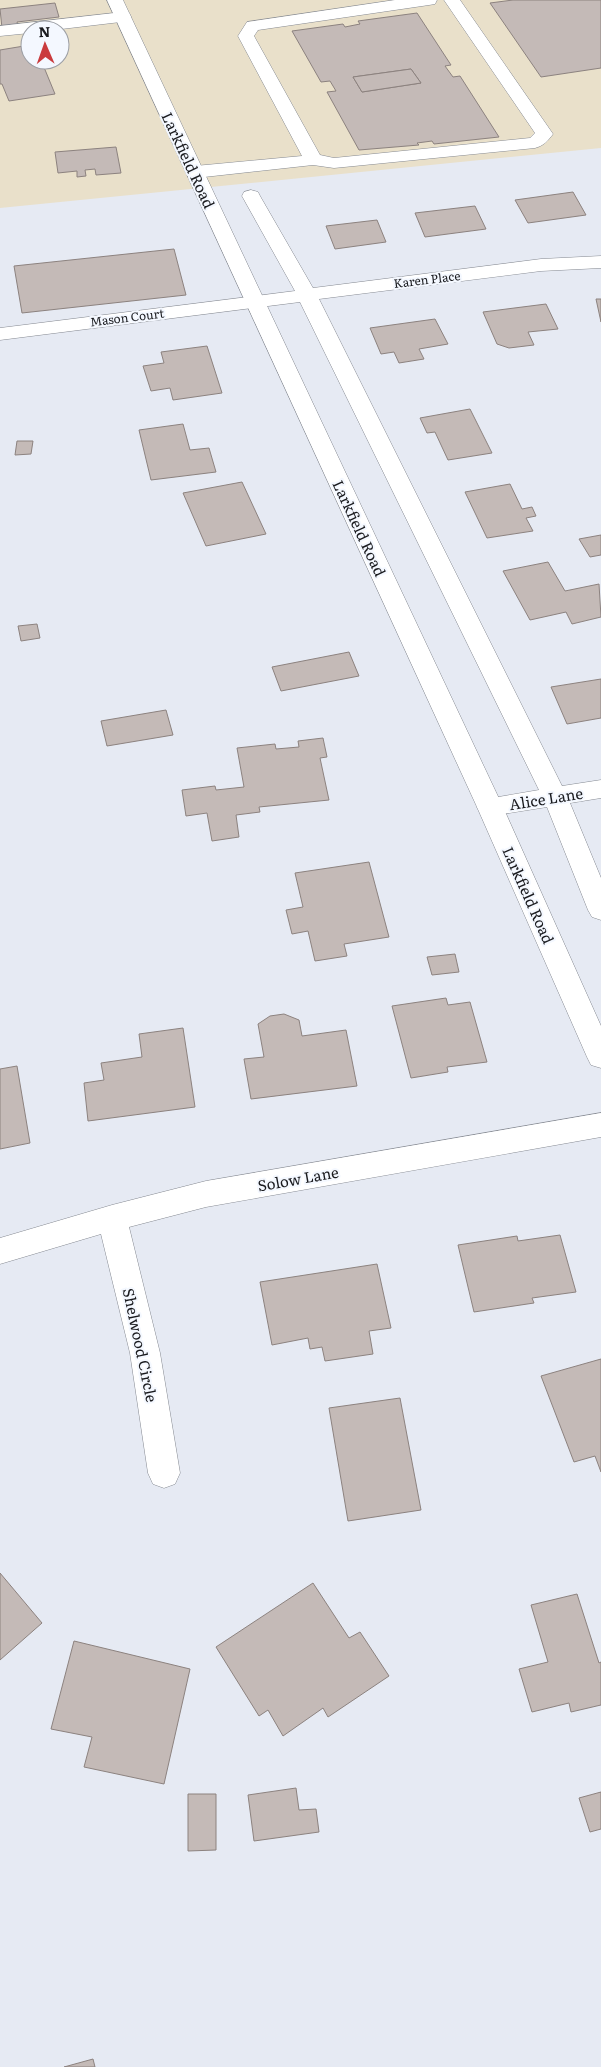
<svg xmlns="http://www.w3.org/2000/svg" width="601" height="2067" viewBox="0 0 601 2067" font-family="Literata,serif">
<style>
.industrial{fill:#e9e0ca;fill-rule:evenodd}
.building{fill:#c4bab7;stroke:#8c827f;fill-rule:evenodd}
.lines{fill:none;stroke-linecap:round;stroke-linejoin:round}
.minor-casing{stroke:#858991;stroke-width:1}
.major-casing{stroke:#858991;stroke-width:1}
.minor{fill:#fff;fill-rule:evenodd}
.major{fill:#fff;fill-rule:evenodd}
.labels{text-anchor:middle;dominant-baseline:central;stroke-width:4;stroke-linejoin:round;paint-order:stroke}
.far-street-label{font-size:12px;fill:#191a1e;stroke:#f4f8ff}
.street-label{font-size:15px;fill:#191a1e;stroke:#f4f8ff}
</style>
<rect width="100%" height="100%" fill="#e6eaf3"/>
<path class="industrial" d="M 0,0 L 601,0 L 601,148 L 0,208 ZM 30,30 L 60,30 L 60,60 L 30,60 Z"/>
<g class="building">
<polygon points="513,0 601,0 601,68 541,77 490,3"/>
<polygon points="55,3 59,17 17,22 18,26 2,28 0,9"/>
<path d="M 417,13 L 451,65 L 445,66 L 453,77 L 460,76 L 499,137 L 434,144 L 432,141 L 417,143 L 419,145 L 359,150 L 327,92 L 336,91 L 330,81 L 321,82 L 292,31 L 343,24 L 345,27 L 360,24 L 358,21 ZM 411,69 L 421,83 L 362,92 L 353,77 Z"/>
<polygon points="30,45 30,60 41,60 55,94 9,101 2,84 0,84 0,50"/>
<polygon points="411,69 421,83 362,92 353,77"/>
<polygon points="116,147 121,173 96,175 95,169 85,170 86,176 77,177 77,171 58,173 55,152"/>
<polygon points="573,192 586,215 528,223 515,200"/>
<polygon points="475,206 486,229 425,237 415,213"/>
<polygon points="377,220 386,242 335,249 326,226"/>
<polygon points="174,249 186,295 22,313 14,266"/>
<polygon points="596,299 601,299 601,322"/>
<polygon points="546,304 558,329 528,332 534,345 509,348 497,344 483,312"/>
<polygon points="435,319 448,344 419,349 424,359 399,363 394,352 381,354 370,328"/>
<polygon points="207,346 222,393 173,400 170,388 151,391 143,366 164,363 161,352"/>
<polygon points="470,409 492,453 448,460 435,432 427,433 420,418"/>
<polygon points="183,424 190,450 209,448 216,472 151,480 139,430"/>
<polygon points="17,441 33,441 31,454 15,455"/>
<polygon points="242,482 266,534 206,546 183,493"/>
<polygon points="510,484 522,509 532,507 536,516 526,518 533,531 487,538 465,492"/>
<polygon points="601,535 601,555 590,557 579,539"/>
<polygon points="548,562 565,591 599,584 601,617 572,624 566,612 530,620 503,571"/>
<polygon points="37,624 40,638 21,641 18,626"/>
<polygon points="349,652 359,676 281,691 272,667"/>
<polygon points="601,679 601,718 567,724 551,687"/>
<polygon points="166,710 173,735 107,746 101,721"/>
<polygon points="323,738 327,757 320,758 329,800 259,807 260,812 236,815 239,837 212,841 207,813 186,816 182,790 215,786 216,790 244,787 237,748 275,744 276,749 299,747 298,741"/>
<polygon points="369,862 389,937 344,944 347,956 315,961 308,931 292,934 286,910 303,907 295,873"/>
<polygon points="455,954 459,972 432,975 427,957"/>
<polygon points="446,998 448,1005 470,1002 487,1062 447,1067 448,1072 411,1078 392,1006"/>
<polygon points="284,1014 299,1020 302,1036 346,1030 357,1086 251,1099 244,1059 264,1057 258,1024 270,1016"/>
<polygon points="183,1028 195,1107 88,1121 84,1083 104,1080 101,1063 142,1057 139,1034"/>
<polygon points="17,1066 30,1143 0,1149 0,1069"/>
<polygon points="560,1235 576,1292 532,1298 534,1303 474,1312 458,1245 517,1236 518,1241"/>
<polygon points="377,1264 391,1328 369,1331 373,1354 325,1361 322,1347 310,1349 308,1338 272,1345 260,1282"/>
<polygon points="601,1359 601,1472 595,1456 574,1462 541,1376"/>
<polygon points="400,1398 421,1510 348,1521 329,1408"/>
<polygon points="0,1573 42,1623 0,1660"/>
<polygon points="313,1583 349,1638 360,1632 389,1676 328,1717 323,1708 283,1736 268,1710 259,1716 216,1647"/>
<polygon points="577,1594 599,1663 601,1662 601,1705 571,1712 569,1703 532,1712 519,1669 548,1662 531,1605"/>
<polygon points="74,1641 190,1669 164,1784 84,1767 92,1737 51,1729"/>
<polygon points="296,1788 299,1810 316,1809 319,1832 254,1841 248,1795"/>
<polygon points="601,1792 601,1829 590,1832 579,1798"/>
<polygon points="188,1794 216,1794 216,1850 188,1851"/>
<polygon points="93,2059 95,2067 64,2067"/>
</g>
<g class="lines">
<g class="minor-casing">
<g id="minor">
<path d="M 395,0 L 437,0 L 435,4 L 429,5 L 258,30 L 254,36 L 320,155 L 334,158 L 530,138 L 535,133 L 444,0 L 460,0 L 553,134 C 548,141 543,146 535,148 L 334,168 L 313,165 L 195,178 L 188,176 L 186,172 L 188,168 L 195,166 L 302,156 L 238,36 L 247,22 Z"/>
<polygon points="123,12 129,13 131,17 129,21 53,30 30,30 30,33 0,36 0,26"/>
<polygon points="251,190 258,192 260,196 313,288 541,259 601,256 601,268 541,271 319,299 562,786 601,780 601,798 570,803 601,878 601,920 592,917 588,910 547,807 490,816 481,814 477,807 481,800 539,790 300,302 0,340 0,328 295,291 242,196 244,192"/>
<polygon points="601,1113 601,1137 206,1207 129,1227 160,1353 180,1473 175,1484 164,1488 153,1484 148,1473 130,1353 101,1234 0,1264 0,1238 112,1205 206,1181"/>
</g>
</g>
<g class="major-casing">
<polygon id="major" points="107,0 123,0 503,807 601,1026 601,1068 591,1065 587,1057 477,807"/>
</g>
<use href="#minor" class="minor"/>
<use href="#major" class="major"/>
</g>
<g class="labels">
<g class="far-street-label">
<text transform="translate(427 279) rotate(-7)">Karen Place</text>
<text transform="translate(127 317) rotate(-7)">Mason Court</text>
</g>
<g class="street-label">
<text transform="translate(189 160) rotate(65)">Larkfield Road</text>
<text transform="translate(360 528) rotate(65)">Larkfield Road</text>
<text transform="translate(546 798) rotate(-9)">Alice Lane</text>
<text transform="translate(529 895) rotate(66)">Larkfield Road</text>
<text transform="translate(298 1178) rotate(-10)">Solow Lane</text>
<text transform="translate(141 1345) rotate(78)">Shelwood Circle</text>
</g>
</g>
<g transform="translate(45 45) rotate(358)"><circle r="24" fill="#f4f8ff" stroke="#9c9fa5"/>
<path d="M0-4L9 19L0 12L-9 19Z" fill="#ca3b3d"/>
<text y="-8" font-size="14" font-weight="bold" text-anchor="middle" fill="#191a1e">N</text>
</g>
</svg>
